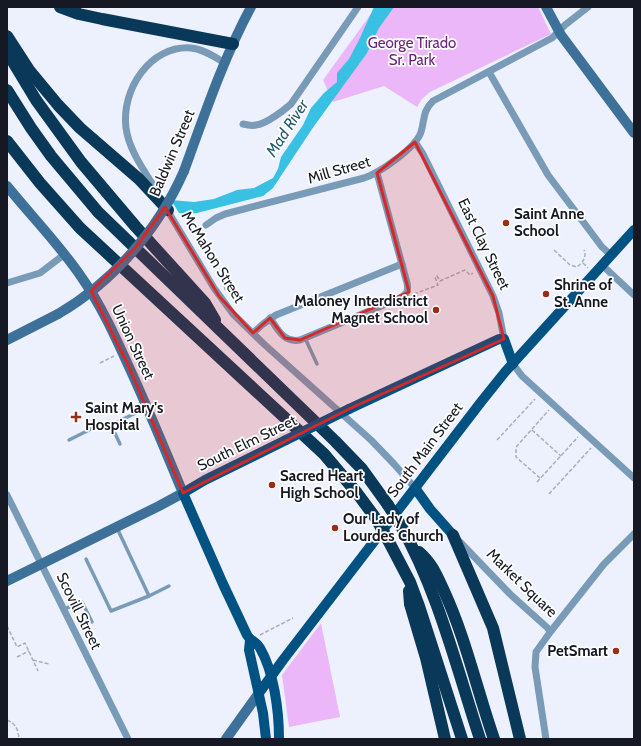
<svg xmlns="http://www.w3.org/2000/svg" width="641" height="746" viewBox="0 0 641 746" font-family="Cabin,sans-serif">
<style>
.green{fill:#ebb7f9}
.water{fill:#38c1e3}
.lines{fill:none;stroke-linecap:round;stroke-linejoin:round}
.path{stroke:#aaaeb9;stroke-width:1.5;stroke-dasharray:4 2;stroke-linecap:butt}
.lane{stroke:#7a9bb7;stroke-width:3.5}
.street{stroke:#7a9bb7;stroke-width:7}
.secondary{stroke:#3e7199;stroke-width:10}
.primary{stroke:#005282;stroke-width:10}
.highway{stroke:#093858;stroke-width:12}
.secondary-bridge{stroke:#3e7199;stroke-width:10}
.primary-bridge{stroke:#005282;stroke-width:10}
.highway-bridge{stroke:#093858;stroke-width:12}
.marked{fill:#d62828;fill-opacity:0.2;stroke:#d62828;stroke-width:3;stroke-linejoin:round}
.poi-dot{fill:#972e17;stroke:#fff;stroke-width:1.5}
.labels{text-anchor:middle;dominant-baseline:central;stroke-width:3.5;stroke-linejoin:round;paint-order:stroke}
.park-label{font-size:15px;fill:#69227b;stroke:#fff}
.street-label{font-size:15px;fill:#161923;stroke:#fff}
.poi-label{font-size:15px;font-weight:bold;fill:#161923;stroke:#fff;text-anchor:start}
.water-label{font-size:16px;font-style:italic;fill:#235968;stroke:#fff}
</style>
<rect width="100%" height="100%" fill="#edf1fd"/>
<g class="green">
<polygon points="376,7 538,7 551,34 430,92 422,99 417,107 384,86 333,102 323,80"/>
<polygon points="321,623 340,717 289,727 282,675"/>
</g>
<polygon class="water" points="374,7 394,7 379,28 367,53 312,129 273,188 263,196 197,213 187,214 179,213 171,200 194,202 214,199 237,190 254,188 273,178 278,169 281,157 303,125 311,108 324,93 337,82 337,73 349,59 359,40"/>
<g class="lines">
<g class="path">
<path d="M 554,250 L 570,265 L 577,267 C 583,262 587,257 584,250"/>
<polyline points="583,263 588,268"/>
<polyline points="225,290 222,273 226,266"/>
<polyline points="414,294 438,285 435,277 437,276 440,281 465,270 470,275 473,273"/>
<polyline points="100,363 114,356"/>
<polyline points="532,430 561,456"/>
<polyline points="497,440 535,399"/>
<polyline points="540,478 516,457 516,447 549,410"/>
<polyline points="537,482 578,437"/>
<polyline points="549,494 591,448"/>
<polyline points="7,626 17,647 25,643 38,671"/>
<polyline points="260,635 293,618"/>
<polyline points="17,657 29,651"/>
<polyline points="33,660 49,664"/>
<path d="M 7,720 C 16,724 18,729 19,739"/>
</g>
<g class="lane">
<polyline points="305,338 317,364"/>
<polyline points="69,440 101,424 111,425"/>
<polyline points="120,444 111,425 146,408"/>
<polyline points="117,528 149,596 169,586"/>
<polyline points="86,559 111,611 149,596"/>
<polyline points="64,609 82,602 92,622"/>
</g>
<g class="street">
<polyline points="489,72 548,175 602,247 611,255"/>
<path d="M 243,124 C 247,125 252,126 256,125 C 266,124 283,111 291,104 L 358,7"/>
<polyline points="415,142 423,154 493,296 499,313 504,339"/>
<path d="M 158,193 C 146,173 129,151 126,128 C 121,90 150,45 191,48 C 203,49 215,57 225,63"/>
<polyline points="166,208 214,288 233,314 265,345 371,440 394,464 415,488"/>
<path d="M 206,225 L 216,218 L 225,214 L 364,178 C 379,173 416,148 421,132 C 425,119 422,112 433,101 L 552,38 L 565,25 L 588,7"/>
<polyline points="602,265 634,295"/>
<polyline points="7,283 40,273 65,254"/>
<path d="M 270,318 C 278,330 284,343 300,340 L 398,299 C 406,295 409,292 407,283 L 377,173"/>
<polyline points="253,333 263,324 276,315 402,264"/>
<polyline points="513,364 522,376 634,478"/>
<polyline points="7,495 128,739"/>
<polyline points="460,542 510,594 551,631"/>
<polyline points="546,739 535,667 536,652 551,631 604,564 634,534"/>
</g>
<g class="secondary">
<polyline points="546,7 561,35 634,133"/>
<path d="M 184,171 C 204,116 223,59 251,7"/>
<path d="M 7,186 C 32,217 60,245 82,278 C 101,305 115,336 129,367 C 148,408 165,450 183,493 L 159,506 L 7,581"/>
<polyline points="7,340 58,314"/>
<polyline points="226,739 259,693"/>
</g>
<g class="primary">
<polyline points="349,409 499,339 504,339 513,364"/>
<polyline points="415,488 430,509 453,535"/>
<polyline points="250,640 249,650 263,713 266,739"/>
<polyline points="259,693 283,660 481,402 505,372 634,230"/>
<path d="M 279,739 C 279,711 274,672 260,648 C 256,641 251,642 247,635 L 223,584 L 183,493 L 205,480 L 286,440"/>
</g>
<g class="highway">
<polyline points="60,7 79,14 102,19 233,44"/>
<polyline points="7,36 29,70 58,105 80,128 139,179 168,210"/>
<polyline points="7,52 36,100 81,162 136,227 205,303 215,320"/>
<polyline points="7,90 31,128 51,156 98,212 335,441 362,469 388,505"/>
<polyline points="7,141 40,183 80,228 324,454 357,493 377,520"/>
<path d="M 400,524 C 438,591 456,666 480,739"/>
<polyline points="453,535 493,628 520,739"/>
<polyline points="388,540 410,582 419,606 462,739"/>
<path d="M 419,552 C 432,563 437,576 444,591 C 466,639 477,690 494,739"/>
<polyline points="409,591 410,604 426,658 445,739"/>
</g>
<path class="secondary-bridge" d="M 58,314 C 113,282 158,230 184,171"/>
<polyline class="primary-bridge" points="286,440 349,409"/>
<g class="highway-bridge">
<polyline points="388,505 400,524"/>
<polyline points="377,520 388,540"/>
</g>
</g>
<path class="marked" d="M 415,142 L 493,296 L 504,339 L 349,409 L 183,493 L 127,363 L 91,291 L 135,248 L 165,207 L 219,296 L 253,333 L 270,318 L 285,338 L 300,340 L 409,292 L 377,173 Z"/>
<g class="poi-dot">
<circle cx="506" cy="223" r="4"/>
<circle cx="546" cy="294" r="4"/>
<circle cx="436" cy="310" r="4"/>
<path d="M74 411h4v4h4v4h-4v4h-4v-4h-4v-4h4z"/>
<circle cx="272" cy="485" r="4"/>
<circle cx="335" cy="528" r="4"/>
<circle cx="616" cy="651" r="4"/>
</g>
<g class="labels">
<g class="park-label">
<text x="412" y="43">George Tirado<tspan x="412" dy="17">Sr. Park</tspan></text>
</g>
<g class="street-label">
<text transform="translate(172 153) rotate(-67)">Baldwin Street</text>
<text transform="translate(339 170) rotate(-16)">Mill Street</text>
<text transform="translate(484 244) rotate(64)">East Clay Street</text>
<text transform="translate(213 257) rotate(58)">McMahon Street</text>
<text transform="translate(133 342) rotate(65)">Union Street</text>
<text transform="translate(247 443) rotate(-26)">South Elm Street</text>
<text transform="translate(425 450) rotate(-53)">South Main Street</text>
<text transform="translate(522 583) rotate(44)">Market Square</text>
<text transform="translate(79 611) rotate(64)">Scovill Street</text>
</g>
<g class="poi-label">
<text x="514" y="214">Saint Anne<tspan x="514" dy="17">School</tspan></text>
<text x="554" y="285">Shrine of<tspan x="554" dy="17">St. Anne</tspan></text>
<text x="428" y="301" text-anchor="end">Maloney Interdistrict<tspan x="428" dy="17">Magnet School</tspan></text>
<text x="85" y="408">Saint Mary's<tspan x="85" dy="17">Hospital</tspan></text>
<text x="280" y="476">Sacred Heart<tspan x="280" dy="17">High School</tspan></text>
<text x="343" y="519">Our Lady of<tspan x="343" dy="17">Lourdes Church</tspan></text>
<text x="608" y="651" text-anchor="end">PetSmart</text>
</g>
<g class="water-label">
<text transform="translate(287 128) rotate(-57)">Mad River</text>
</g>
</g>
<rect width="641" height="746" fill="none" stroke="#161923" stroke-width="16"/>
</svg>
